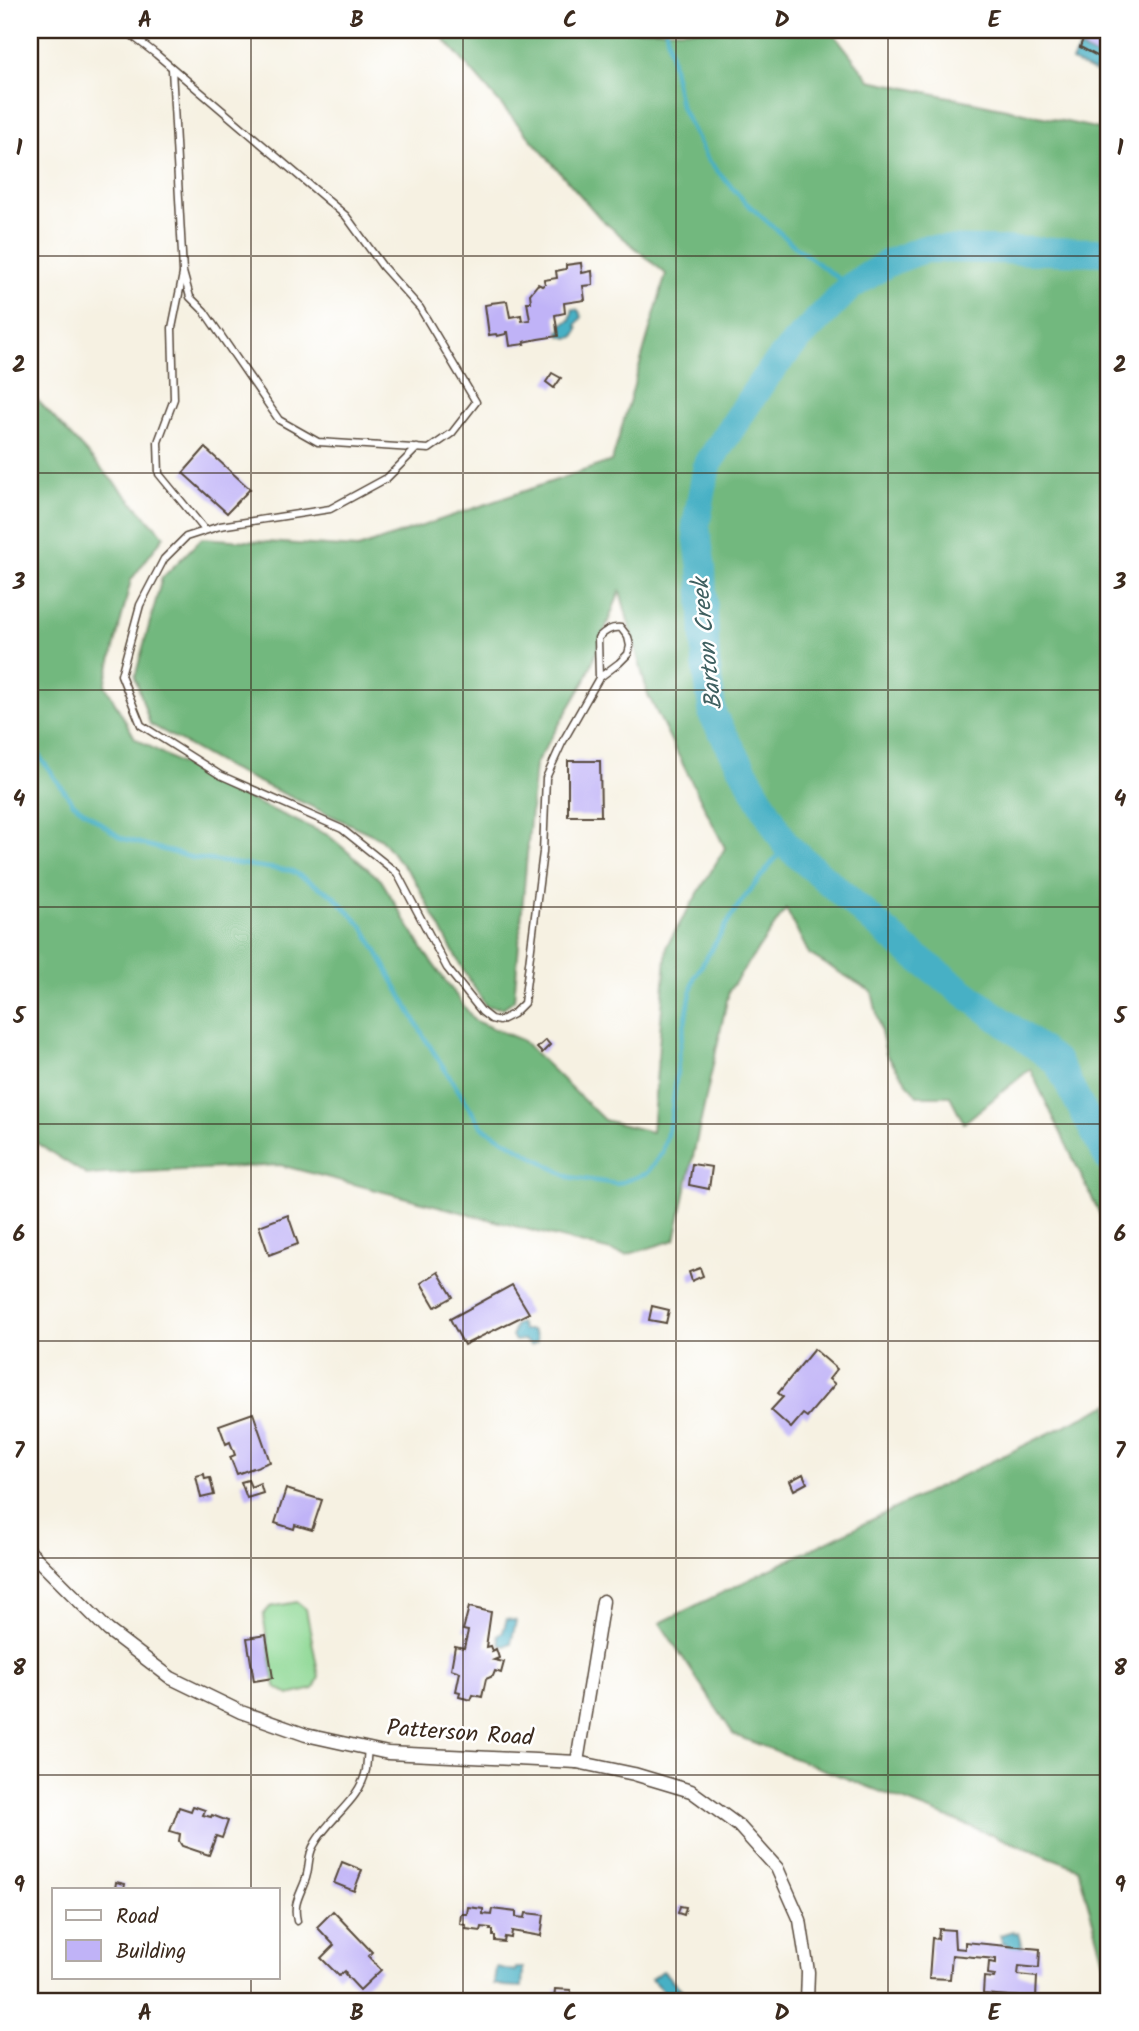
<svg xmlns="http://www.w3.org/2000/svg" width="1139" height="2031" viewBox="0 0 1139 2031" font-family="Kalam,sans-serif">
<style>
.green{fill:#8ed894;stroke:#648159;stroke-width:2}
.forest{fill:#72b87e;stroke:#56714e;stroke-width:2}
.water{fill:#46b0c5;stroke:#406d72;stroke-width:2}
.lines{fill:none;stroke-linecap:round;stroke-linejoin:round}
.stream{stroke:#46b0c5;stroke-width:4.5}
.river{stroke:#46b0c5;stroke-width:28}
.building{fill:#c0b3f7}
.lane-casing{stroke:#57483b;stroke-width:9}
.street-casing{stroke:#57483b;stroke-width:15}
.lane{stroke:#fff;stroke-width:6}
.street{stroke:#fff;stroke-width:12}
.grid{fill:none;stroke:#3b2a1e;stroke-width:2;stroke-opacity:0.55}
.labels{text-anchor:middle;dominant-baseline:central;stroke-width:5;stroke-linejoin:round;paint-order:stroke}
.street-label{font-size:23px;fill:#3b2a1e;stroke:#fff}
.water-label{font-size:24px;font-style:italic;fill:#3f6061;stroke:#fff}
.neatline{fill:none;stroke:#3b2a1e;stroke-width:2.5}
.grid-label{font-size:23px;text-anchor:middle;font-weight:bold;fill:#3b2a1e}
</style>
<rect width="100%" height="100%" fill="#fff"/>
<filter id="ink" filterUnits="userSpaceOnUse"><feTurbulence type="fractalNoise" baseFrequency=".0143" numOctaves="2"/><feDisplacementMap in="SourceGraphic" scale="14" xChannelSelector="R" yChannelSelector="G"/><feConvolveMatrix kernelMatrix="1 2 1 2 8 2 1 2 1" color-interpolation-filters="sRGB"/></filter>
<filter id="wash" filterUnits="userSpaceOnUse"><feTurbulence type="fractalNoise" baseFrequency=".00686" numOctaves="4" result="noise"/><feDisplacementMap in="SourceGraphic" scale="28" xChannelSelector="R" yChannelSelector="G"/><feGaussianBlur stdDeviation="1.57" result="paint"/><feColorMatrix in="noise" values="0 0 0 0 0 0 0 0 0 0 0 0 0 0 0 0 0 1.4 0 .05"/><feComposite in="paint" operator="in"/></filter>
<g filter="url(#wash)">
<rect width="100%" height="100%" fill="#f6f1e2"/>
<polygon class="green" points="297,1602 306,1609 319,1677 314,1689 289,1695 275,1686 263,1615 270,1607"/>
<g class="forest">
<polygon points="436,30 831,30 870,80 1109,131 1109,1233 1030,1069 964,1123 950,1096 917,1096 886,1054 872,992 809,954 786,909 729,991 675,1240 626,1255 280,1165 87,1175 30,1139 30,392 164,536 131,580 105,685 135,738 222,787 328,835 381,880 425,953 475,1021 522,1040 604,1120 652,1132 667,945 725,848 648,695 620,591 585,681 535,765 514,1000 503,1008 486,1006 462,968 414,879 380,838 234,771 150,724 135,677 162,578 202,538 358,548 612,461 666,274 600,218"/>
<polygon points="1109,1404 1109,1978 1078,1868 734,1735 660,1623"/>
</g>
<g class="water">
<polygon points="1079,48 1101,58 1094,72 1072,61"/>
<polygon points="573,309 578,310 582,317 576,325 578,329 574,337 568,338 561,336 559,331 563,330 562,324 570,320"/>
<polygon points="520,1323 523,1330 532,1330 536,1336 537,1342 531,1345 523,1340 515,1341 512,1336 515,1325"/>
<polygon points="507,1619 516,1621 511,1643 505,1646 500,1645 498,1636 503,1632"/>
<polygon points="1013,1931 1014,1934 1018,1933 1023,1951 1009,1949 1007,1943 1003,1944 1000,1935"/>
<polygon points="496,1967 515,1971 516,1968 523,1968 522,1987 503,1986 494,1984"/>
<polygon points="663,1971 683,1991 673,2001 651,1979"/>
</g>
<g class="lines">
<g class="stream">
<polyline points="666,30 680,105 708,160 744,201 797,248 850,287"/>
<polyline points="30,743 73,803 121,838 193,858 292,871 334,896 364,928 426,1040 482,1127 569,1177 617,1184 647,1173 662,1153 671,1119 680,1047 694,978 738,906 786,845"/>
</g>
<polyline class="river" points="1109,252 924,249 888,263 850,287 790,348 764,379 707,465 696,526 702,569 706,663 713,716 786,845 907,950 1057,1062 1109,1160"/>
</g>
<g id="blocks">
<g class="building">
<polygon points="1093,30 1109,30 1109,62 1105,61 1107,57 1101,54 1099,57 1080,47 1086,31 1092,34"/>
<polygon points="581,263 582,273 592,271 593,285 583,286 585,300 564,303 565,313 555,315 558,336 538,339 524,342 525,344 510,346 508,332 506,332 506,334 497,336 496,334 489,335 485,305 491,304 491,303 507,301 510,317 521,315 522,321 530,320 527,302 531,302 530,294 538,284 542,286 545,284 544,280 557,278 556,271 566,269 566,265"/>
<polygon points="552,373 561,378 554,388 546,382"/>
<polygon points="205,448 250,489 227,513 183,473"/>
<polygon points="568,761 600,761 601,816 568,816"/>
<polygon points="546,1040 550,1045 542,1053 537,1048"/>
<polygon points="692,1164 712,1167 709,1189 689,1185"/>
<polygon points="288,1215 298,1244 269,1255 259,1226"/>
<polygon points="700,1268 703,1276 692,1281 689,1272"/>
<polygon points="438,1272 453,1297 435,1307 421,1283"/>
<polygon points="512,1285 529,1313 464,1345 450,1319"/>
<polygon points="652,1306 669,1310 666,1323 649,1320"/>
<polygon points="814,1349 837,1369 829,1379 835,1384 807,1417 803,1414 791,1428 771,1410 783,1397 778,1393"/>
<polygon points="253,1413 270,1462 237,1474 230,1457 235,1455 230,1442 226,1444 219,1425"/>
<polygon points="204,1474 205,1479 210,1478 214,1495 201,1498 196,1476"/>
<polygon points="803,1474 807,1483 794,1490 790,1481"/>
<polygon points="248,1480 251,1487 260,1483 263,1493 247,1498 241,1482"/>
<polygon points="286,1489 322,1500 312,1530 295,1525 294,1529 275,1523"/>
<polygon points="469,1607 491,1612 486,1647 490,1646 492,1651 496,1649 499,1658 494,1660 504,1662 501,1673 495,1671 493,1676 486,1679 482,1697 473,1695 471,1700 459,1697 460,1692 456,1691 460,1672 451,1669 455,1646 464,1648 468,1631 463,1630"/>
<polygon points="266,1635 273,1678 254,1681 247,1638"/>
<polygon points="193,1806 205,1810 203,1815 211,1817 212,1815 228,1821 222,1838 216,1836 209,1855 182,1846 179,1841 180,1834 170,1831 179,1807 191,1811"/>
<polygon points="342,1862 362,1870 354,1891 334,1883"/>
<polygon points="116,1882 125,1884 124,1889 115,1889"/>
<polygon points="680,1906 686,1907 684,1915 678,1913"/>
<polygon points="468,1907 483,1909 483,1914 491,1915 492,1909 516,1912 516,1917 525,1918 526,1913 544,1915 541,1936 512,1931 511,1938 505,1937 504,1942 495,1941 495,1936 493,1936 493,1930 490,1930 491,1928 482,1927 481,1931 466,1929 466,1925 460,1924 461,1914 467,1914"/>
<polygon points="333,1911 372,1952 368,1956 381,1970 360,1990 345,1974 346,1973 345,1971 339,1976 321,1958 334,1945 317,1927"/>
<polygon points="939,1929 954,1930 955,1948 965,1949 965,1942 1040,1949 1039,1968 1019,1966 1018,1975 1037,1977 1036,1998 983,1994 984,1977 994,1978 995,1975 988,1974 989,1962 996,1963 996,1959 952,1955 950,1979 929,1978 932,1938 938,1939"/>
<polygon points="555,1989 571,1990 570,2001 554,2001"/>
</g>
</g>
</g>
<g filter="url(#ink)">
<use href="#blocks" fill-opacity="0" stroke="#57483b" stroke-width="2"/>
<g class="lines">
<g class="lane-casing">
<g id="lane">
<polyline points="115,30 130,34 156,54 346,216 383,267 420,308 476,402 452,433 429,449 318,442 279,420 204,311 190,297 183,272 172,69"/>
<polyline points="183,274 172,328 174,399 158,442 159,474 205,530"/>
<path d="M 417,448 L 387,478 L 330,509 L 220,526 L 186,537 L 164,559 L 140,605 L 121,675 L 141,725 L 220,775 L 342,829 L 397,873 L 447,968 L 482,1012 L 491,1019 L 499,1021 L 513,1014 L 524,1003 L 543,852 L 546,778 L 562,743 L 599,678 L 619,663 L 628,654 L 630,646 L 628,637 L 621,628 C 611,627 605,631 598,638 L 599,678"/>
<path d="M 297,1921 C 293,1904 299,1897 305,1881 C 310,1869 307,1856 314,1845 C 328,1818 360,1801 366,1770 C 367,1763 367,1756 368,1749"/>
</g>
</g>
<g class="street-casing">
<g id="street">
<polyline points="30,1552 108,1630 171,1678 241,1712 306,1735 388,1753 577,1762 634,1774 691,1791 739,1826 777,1868 800,1920 808,1972 807,2001"/>
<polyline points="577,1762 603,1601"/>
</g>
</g>
<use href="#lane" class="lane"/>
<use href="#street" class="street"/>
</g>
</g>
<path class="grid" d="M 251,30 L 251,1889M 463,30 L 463,2001M 676,30 L 676,2001M 888,30 L 888,2001M 30,256 L 1109,256M 30,473 L 1109,473M 30,690 L 1109,690M 30,907 L 1109,907M 30,1124 L 1109,1124M 30,1341 L 1109,1341M 30,1558 L 1109,1558M 30,1775 L 1109,1775M 251,1977 L 251,2001"/>
<g class="labels">
<g class="street-label">
<text transform="translate(460 1734) rotate(4)">Patterson Road</text>
</g>
<g class="water-label">
<text transform="translate(708 644) rotate(-96)">Barton Creek</text>
</g>
</g>
<rect width="1139" height="2031" fill="none" stroke="#fff" stroke-width="77"/>
<rect x="52" y="1888" width="228" height="91" fill="#ffffff" stroke="#b1aaa5" stroke-width="2"/>
<rect x="66" y="1910" width="35" height="10" fill="#ffffff" stroke="#b1aaa5" stroke-width="2"/>
<text x="116" y="1923" font-size="21" fill="#3b2a1e">Road</text>
<rect x="66" y="1940" width="35" height="21" fill="#c0b3f7" stroke="#b1aaa5" stroke-width="2"/>
<text x="116" y="1958" font-size="21" fill="#3b2a1e">Building</text>
<rect x="38" y="38" width="1062" height="1955" class="neatline"/>
<g class="grid-label">
<text x="145" y="27">A</text>
<text x="357" y="27">B</text>
<text x="570" y="27">C</text>
<text x="782" y="27">D</text>
<text x="994" y="27">E</text>
<text x="19" y="155">1</text>
<text x="1120" y="155">1</text>
<text x="19" y="372">2</text>
<text x="1120" y="372">2</text>
<text x="19" y="589">3</text>
<text x="1120" y="589">3</text>
<text x="19" y="806">4</text>
<text x="1120" y="806">4</text>
<text x="19" y="1023">5</text>
<text x="1120" y="1023">5</text>
<text x="19" y="1241">6</text>
<text x="1120" y="1241">6</text>
<text x="19" y="1458">7</text>
<text x="1120" y="1458">7</text>
<text x="19" y="1675">8</text>
<text x="1120" y="1675">8</text>
<text x="19" y="1892">9</text>
<text x="1120" y="1892">9</text>
<text x="145" y="2020">A</text>
<text x="357" y="2020">B</text>
<text x="570" y="2020">C</text>
<text x="782" y="2020">D</text>
<text x="994" y="2020">E</text>
</g>
</svg>
